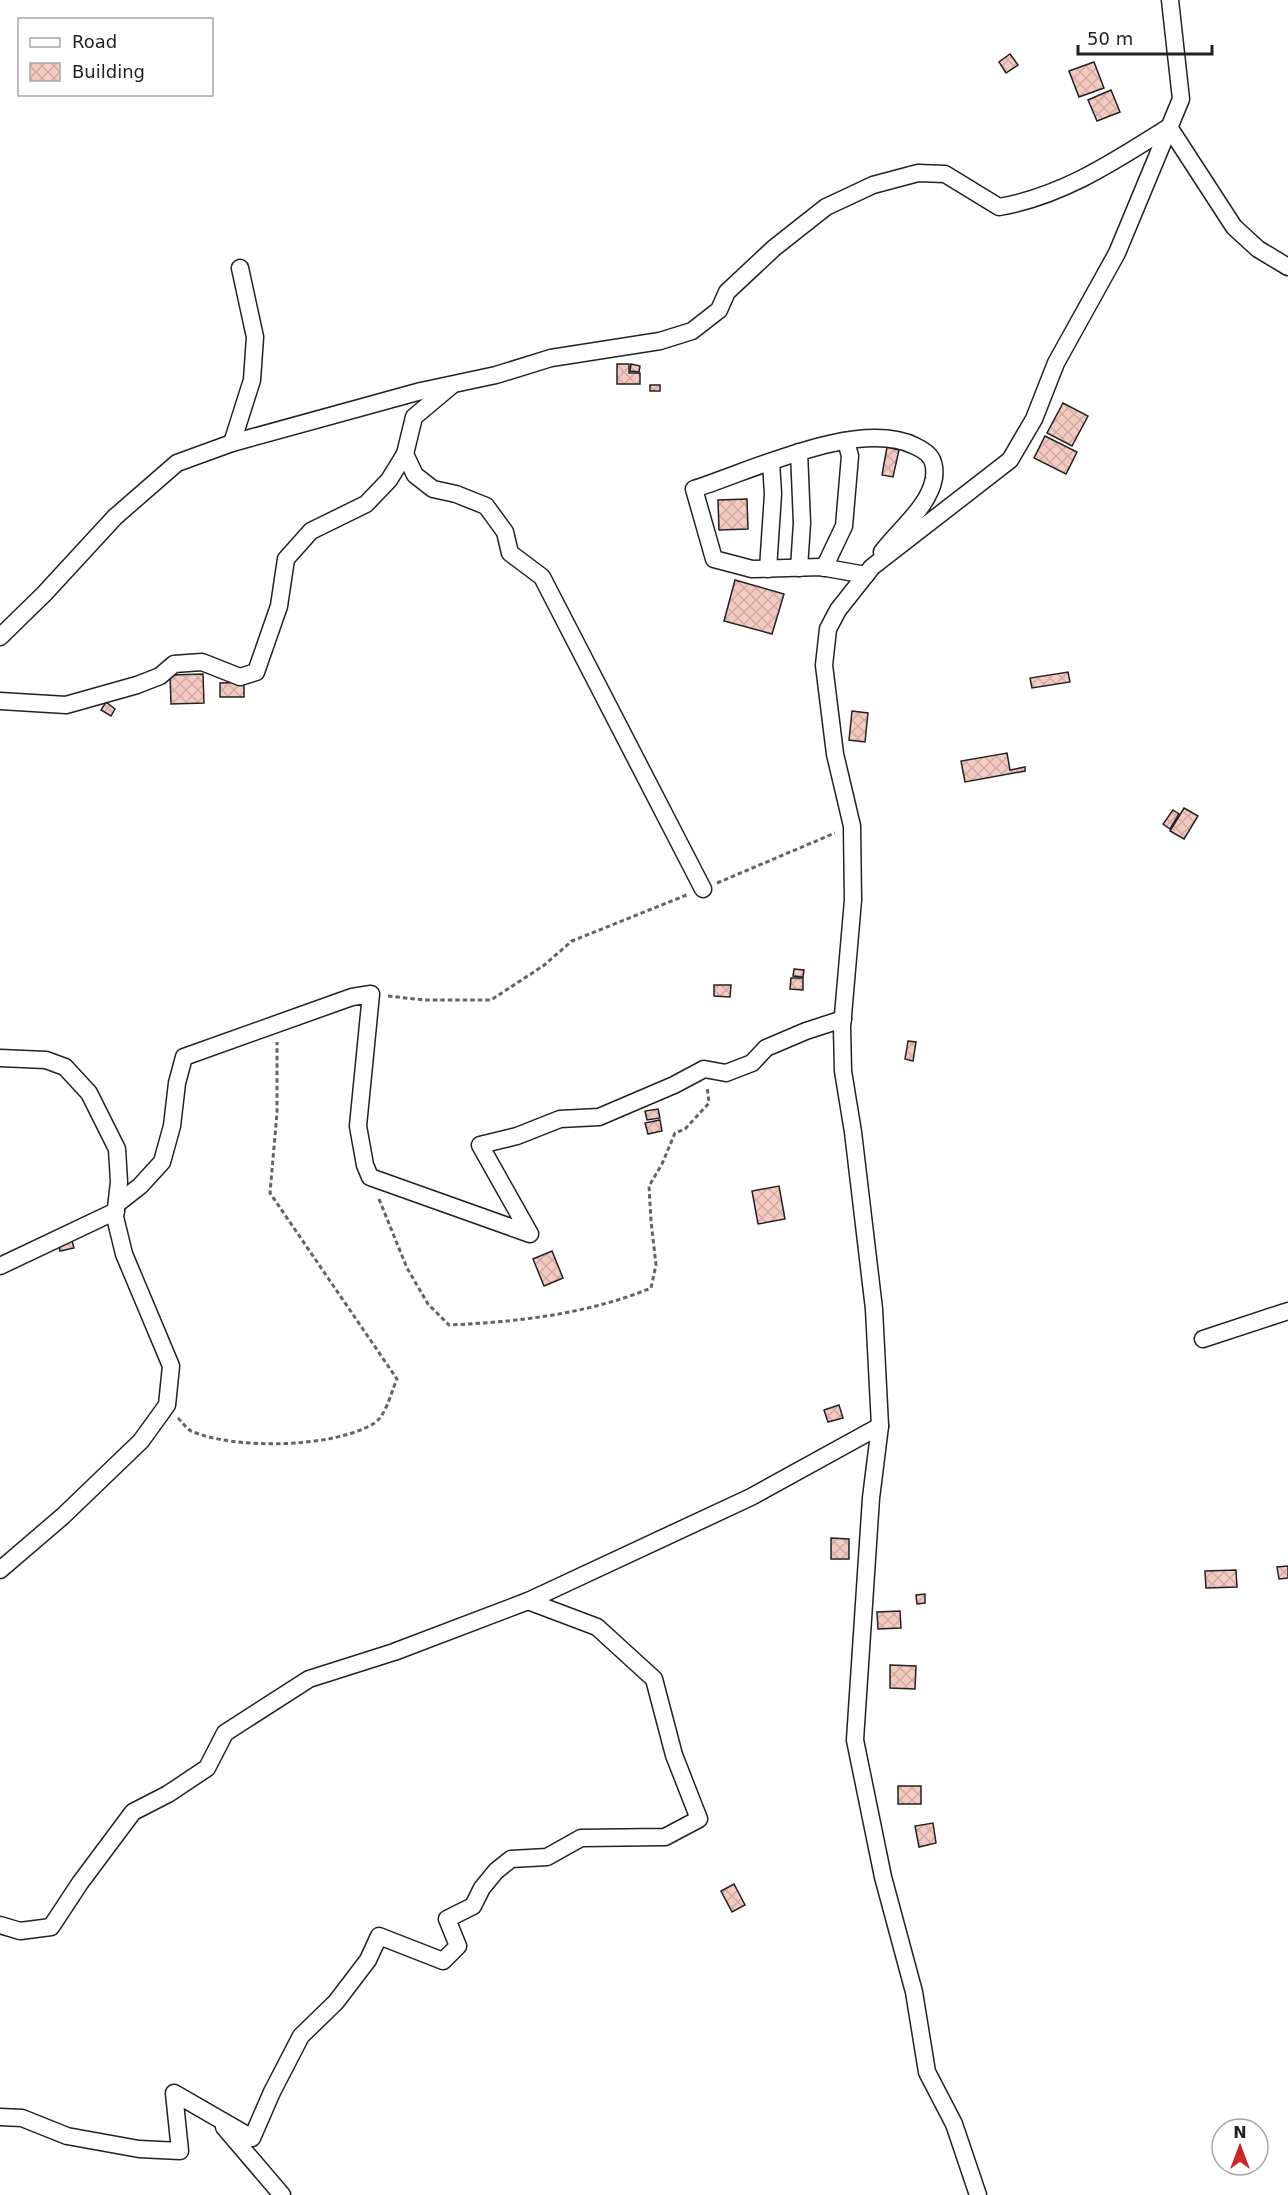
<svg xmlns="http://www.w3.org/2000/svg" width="1288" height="2195" viewBox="0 0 1288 2195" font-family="'DejaVu Sans',sans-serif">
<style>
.building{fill:url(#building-cross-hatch);stroke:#222;stroke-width:1.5}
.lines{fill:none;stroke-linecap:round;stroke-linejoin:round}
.minor-casing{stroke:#222;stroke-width:19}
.path{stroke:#646464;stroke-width:3;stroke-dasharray:4.5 3;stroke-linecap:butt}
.minor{stroke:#fff;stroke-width:16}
</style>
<defs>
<pattern id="building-cross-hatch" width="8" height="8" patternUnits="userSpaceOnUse" patternTransform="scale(1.5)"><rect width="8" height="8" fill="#f3c9c0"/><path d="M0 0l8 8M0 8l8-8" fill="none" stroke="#d0aca5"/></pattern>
</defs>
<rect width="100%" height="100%" fill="#fff"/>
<g class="building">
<polygon points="1010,54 1018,65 1006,73 999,62"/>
<polygon points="1094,62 1104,88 1079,97 1069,71"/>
<polygon points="1111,90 1120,112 1097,121 1088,100"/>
<polygon points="617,364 629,364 629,373 640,373 640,384 617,384"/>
<polygon points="631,364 640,366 639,372 630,371"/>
<rect x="650" y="385" width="10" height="6"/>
<polygon points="1063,403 1088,416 1072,446 1047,433"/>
<polygon points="1045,436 1077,452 1066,474 1034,458"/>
<polygon points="887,447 899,450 893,477 882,475"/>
<polygon points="747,499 748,529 719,530 718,500"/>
<polygon points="735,580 784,594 772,634 724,621"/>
<polygon points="1068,672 1070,682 1032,688 1030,678"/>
<polygon points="203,674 204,703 171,704 170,675"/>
<polygon points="244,682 244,697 220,697 220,683"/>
<polygon points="106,702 115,709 111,716 101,710"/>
<polygon points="852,711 868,713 865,742 849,740"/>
<polygon points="1007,753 1010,770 1025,767 1025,771 965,782 961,761"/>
<polygon points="1184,808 1198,816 1184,839 1170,831"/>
<polygon points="1173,810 1179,814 1170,829 1163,824"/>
<polygon points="794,969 804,970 803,977 793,976"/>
<polygon points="791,978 803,978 803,990 790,989"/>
<polygon points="714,985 731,985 730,997 714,996"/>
<polygon points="908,1041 916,1042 913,1061 905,1059"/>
<polygon points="658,1109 660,1118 647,1120 645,1111"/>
<polygon points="660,1120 662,1131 648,1134 645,1123"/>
<polygon points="779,1186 785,1219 758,1224 752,1191"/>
<polygon points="71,1237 74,1248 60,1251 58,1240"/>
<polygon points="552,1251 563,1278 544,1286 533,1259"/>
<polygon points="839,1405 843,1418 828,1422 824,1410"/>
<polygon points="831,1538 849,1539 849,1559 831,1559"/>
<polygon points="1288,1566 1288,1578 1279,1579 1277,1567"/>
<polygon points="1236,1570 1237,1587 1206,1588 1205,1571"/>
<polygon points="925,1594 925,1603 917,1604 916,1595"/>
<polygon points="900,1611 901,1628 878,1629 877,1612"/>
<polygon points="890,1665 916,1666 915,1689 890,1688"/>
<rect x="898" y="1786" width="23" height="18"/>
<polygon points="933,1823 936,1843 919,1847 915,1826"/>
<polygon points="734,1884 745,1905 732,1912 721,1891"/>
</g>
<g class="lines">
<g class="minor-casing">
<g id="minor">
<polyline points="232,443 252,380 255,337 240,268"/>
<polyline points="405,454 415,475 433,489 456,494 486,506 505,532 510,553 542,577 703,889"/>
<polyline points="799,568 802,523 799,452"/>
<polyline points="824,568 844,526 850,456 846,441"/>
<polyline points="768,569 773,494 771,462"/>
<path d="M 866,575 L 821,567 L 752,569 L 714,559 L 694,489 C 751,471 859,418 915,446 C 930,453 936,460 934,478 C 929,507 899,529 882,552"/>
<path d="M 0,637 L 44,594 L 115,517 L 177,463 L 232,443 L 421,391 L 496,375 L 551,358 L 660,341 L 692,331 L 719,310 L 727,292 L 774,248 L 826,207 L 873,185 L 918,173 L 945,174 L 999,207 C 1063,196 1115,161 1169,127 L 1234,227 L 1258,249 L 1288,267"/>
<polyline points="0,701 66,705 137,685 160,676 174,664 202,662 240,677 256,672 279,606 286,559 311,531 366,504 389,480 405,454 414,417 451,386"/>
<polyline points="0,1058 46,1060 65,1067 89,1093 117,1149 119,1182 115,1217 124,1254 171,1366 167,1405 141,1441 63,1516 0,1570"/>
<polyline points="117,1204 140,1186 162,1162 172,1126 177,1083 184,1057 352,997 371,994 358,1126 365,1165 370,1177 530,1234 480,1145 517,1136 560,1119 599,1117 674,1085 704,1069 726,1073 752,1063 766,1048 806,1031 843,1019"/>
<polyline points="0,1266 116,1211"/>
<polyline points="1203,1339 1288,1311"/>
<polyline points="0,1925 20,1931 51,1927 80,1883 133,1812 168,1794 207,1768 225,1733 309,1679 394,1652 528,1601"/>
<polyline points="0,2117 22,2118 67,2136 139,2149 180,2151 174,2093 252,2138 272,2092 301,2036 336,2002 368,1960 379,1936 443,1961 458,1946 447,1919 473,1906 482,1888 496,1871 511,1859 547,1857 581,1838 665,1837 699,1819 674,1755 654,1679 597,1627 528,1601 751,1497 880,1426"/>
<polyline points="224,2127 282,2195"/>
<polyline points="978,2195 954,2124 927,2072 914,1992 883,1877 855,1740 871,1498 880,1426 874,1309 853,1132 843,1071 842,1027 853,900 852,826 835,754 824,665 828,629 838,610 872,567 1010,460 1034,419 1056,363 1117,253 1181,99 1170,0"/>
</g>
</g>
<g class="path">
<polyline points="717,883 835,833"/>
<polyline points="388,996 424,1000 491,1000 543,966 572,941 689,894"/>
<path d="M 379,1199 L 407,1268 L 428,1304 L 449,1325 C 517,1322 588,1314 651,1288 L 656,1265 L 651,1221 L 649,1186 L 662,1164 L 675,1133 L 685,1129 L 709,1103 L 707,1086"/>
<path d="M 178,1418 C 182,1422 186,1428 191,1431 C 235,1450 332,1448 373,1424 C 386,1417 391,1392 397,1379 L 270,1193 L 277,1113 L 277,1042"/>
</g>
<use href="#minor" class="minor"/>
</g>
<rect x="18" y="18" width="195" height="78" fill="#ffffff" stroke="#a7a7a7" stroke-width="1.5"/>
<rect x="30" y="38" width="30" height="9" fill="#ffffff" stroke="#a7a7a7" stroke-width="1.5"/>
<text x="72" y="48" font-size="18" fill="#222222">Road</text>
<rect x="30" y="63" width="30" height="18" fill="url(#building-cross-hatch)" stroke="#a7a7a7" stroke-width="1.5"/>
<text x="72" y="78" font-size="18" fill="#222222">Building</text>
<g transform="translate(1240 2147)"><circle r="28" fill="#ffffff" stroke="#a7a7a7" stroke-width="1.5"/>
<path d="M0-4.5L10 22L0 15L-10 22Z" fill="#c62828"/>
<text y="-9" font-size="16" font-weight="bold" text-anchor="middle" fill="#222222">N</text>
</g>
<path d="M1078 45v9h134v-9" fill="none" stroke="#222222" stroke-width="3"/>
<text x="1087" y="45" font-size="18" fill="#222222" stroke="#ffffff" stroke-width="4.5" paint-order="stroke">50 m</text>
</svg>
